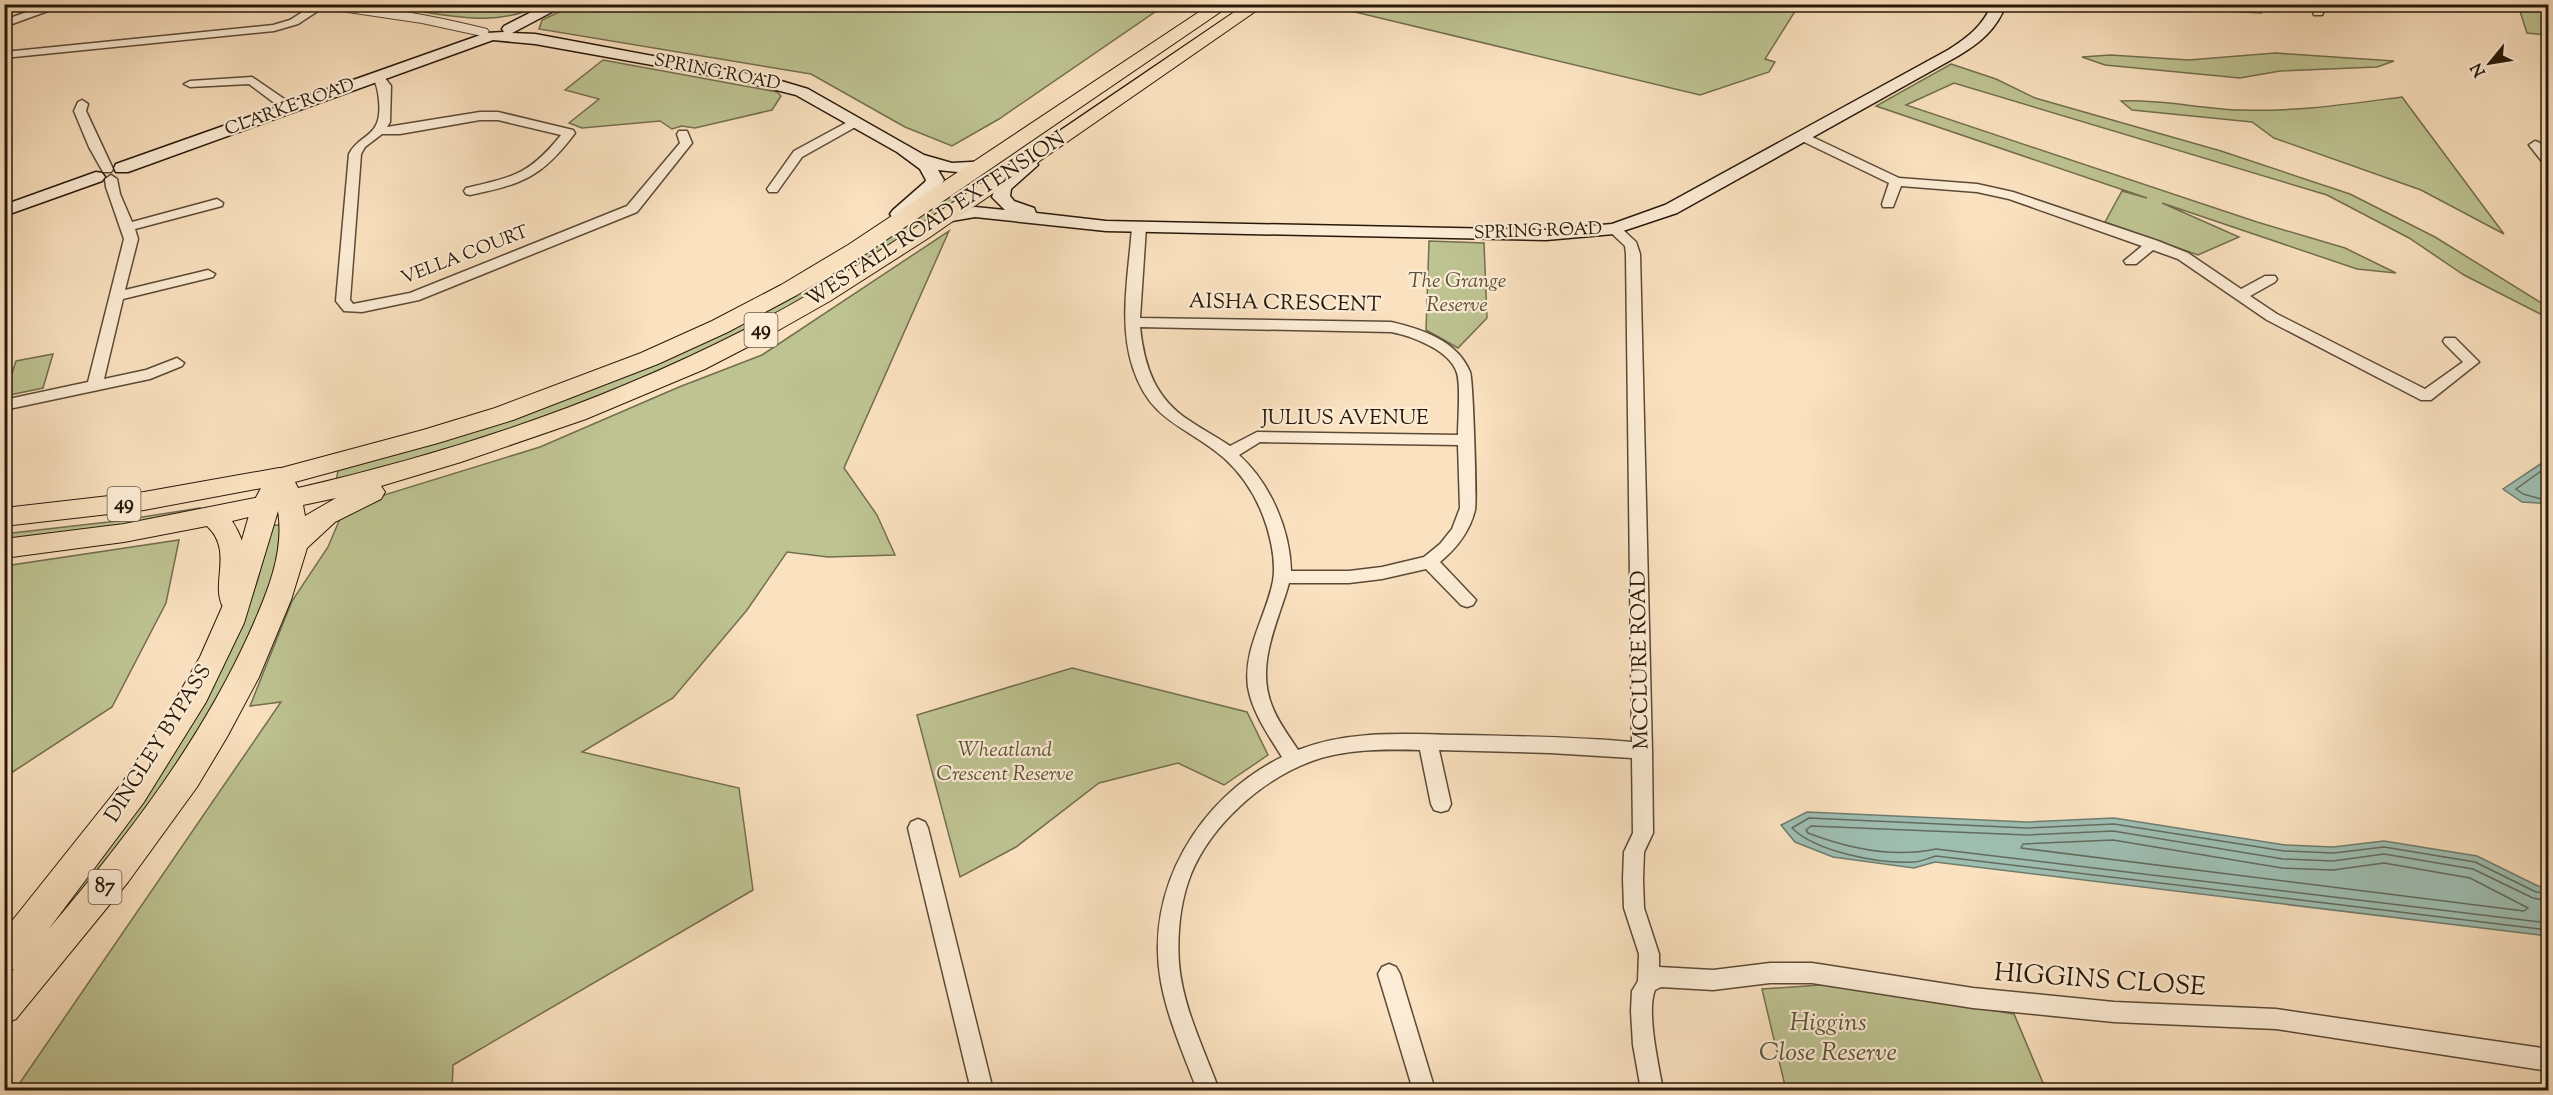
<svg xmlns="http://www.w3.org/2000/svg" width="2553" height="1095" viewBox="0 0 2553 1095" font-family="'Sorts Mill Goudy',serif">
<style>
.green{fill:#bec392;stroke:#736e4e;stroke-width:1.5}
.water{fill:#9ebeb2;stroke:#6f7c6e;stroke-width:1.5}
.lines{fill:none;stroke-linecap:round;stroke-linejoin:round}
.shore{stroke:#636b5e;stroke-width:1.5}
.minor-casing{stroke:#5c4a36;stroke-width:3}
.tertiary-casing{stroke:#5c4a36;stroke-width:2}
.secondary-casing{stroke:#281809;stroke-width:3}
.primary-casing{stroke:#281809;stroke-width:2}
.trunk-casing{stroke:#281809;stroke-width:2}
.minor{fill:#fcecd5;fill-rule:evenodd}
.tertiary{fill:#fcecd5;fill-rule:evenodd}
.secondary{fill:#fcecd5;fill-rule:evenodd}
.primary{fill:#fae1bf;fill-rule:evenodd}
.trunk{fill:#fae1bf;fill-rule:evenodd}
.labels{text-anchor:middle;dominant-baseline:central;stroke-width:4.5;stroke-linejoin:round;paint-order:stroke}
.far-street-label{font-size:18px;fill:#281809;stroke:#fcecd5}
.shield{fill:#fcecd5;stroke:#685846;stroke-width:1.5}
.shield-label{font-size:20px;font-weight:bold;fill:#281809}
.street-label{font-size:21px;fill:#281809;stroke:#fcecd5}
.park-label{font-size:21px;font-style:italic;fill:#5c5439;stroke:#fcecd5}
.near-street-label{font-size:26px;fill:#281809;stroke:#fcecd5}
.near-park-label{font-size:26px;font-style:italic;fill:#5c5439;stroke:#fcecd5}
</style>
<rect width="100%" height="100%" fill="#fae1bf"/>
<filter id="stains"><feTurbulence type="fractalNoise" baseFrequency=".00333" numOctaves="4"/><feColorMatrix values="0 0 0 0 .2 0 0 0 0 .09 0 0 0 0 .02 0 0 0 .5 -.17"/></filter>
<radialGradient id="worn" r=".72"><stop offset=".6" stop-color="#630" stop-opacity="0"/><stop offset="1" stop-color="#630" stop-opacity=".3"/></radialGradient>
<g class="green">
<polygon points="576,4 1165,4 1165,5 999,119 952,146 905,127 811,74 539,29 542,20"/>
<path d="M 424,5 L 424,4 L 543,5 C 500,24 469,19 424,12 Z"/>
<polygon points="1326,5 1799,5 1765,59 1775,62 1769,72 1700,95"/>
<polygon points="2180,5 2256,5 2261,13 2183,9"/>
<polygon points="2518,5 2548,5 2548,35 2527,33"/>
<polygon points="2275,53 2394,61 2377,67 2280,71 2240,78 2105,65 2082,57 2110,55 2189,60"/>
<polygon points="603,60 777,92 781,96 772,110 695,128 682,126 672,129 660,121 582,128 569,123 599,99 565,90"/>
<polygon points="1951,64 1996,79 2035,98 2221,151 2350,194 2435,237 2548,307 2548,318 2464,275 2409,238 2327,195 1954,83 1906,105 2257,222 2345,248 2396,273 2357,269 2162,203 2239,237 2198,255 2105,222 2122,191 2147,198 1876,106"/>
<path d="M 2402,97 L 2504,234 L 2421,190 L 2274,138 L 2252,122 L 2132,110 L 2121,101 C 2163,99 2200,109 2241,110 C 2295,112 2348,104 2402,97 Z"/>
<polygon points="947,193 964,201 761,325 597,398 477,441 336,482 338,470 618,378"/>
<polygon points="949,231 844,468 877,515 895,555 828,557 787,552 747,610 673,698 582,752 739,788 753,890 453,1065 452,1090 15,1090 281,702 250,706 292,601 328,547 345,507 540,447 679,387 762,355"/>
<polygon points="1429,241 1484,243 1487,318 1458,348 1426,330"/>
<polygon points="53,354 43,388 5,396 16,361"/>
<polygon points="200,508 199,512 138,523 5,542 4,534 117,521"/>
<polygon points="284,524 275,573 249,641 183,761 5,991 5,969 241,625 257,582 271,526"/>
<polygon points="179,540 166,603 112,707 5,777 5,566"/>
<polygon points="1072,668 1247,712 1268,755 1224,785 1178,763 1099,783 1016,847 960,877 917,715"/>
<polygon points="1835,984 2014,1014 2046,1090 1786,1090 1762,989"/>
</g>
<g class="water">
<polygon points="2548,459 2548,507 2539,503 2522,502 2503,489"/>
<polygon points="1807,812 2027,822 2114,818 2285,845 2333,847 2384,841 2477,856 2538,886 2548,888 2548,936 1935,862 1914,868 1833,857 1795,842 1781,825"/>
</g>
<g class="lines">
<g class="shore">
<polyline points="2548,466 2516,489 2523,494 2548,501"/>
<polygon points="2113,840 2282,868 2333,870 2384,863 2470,878 2528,908 2524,911 2021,848 2023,844"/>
<path d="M 2548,893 L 2536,892 L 2475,862 L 2384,847 L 2334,853 L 2284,851 L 2114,824 L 2027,828 L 1809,818 L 1792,828 C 1816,852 1880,864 1913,862 C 1921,862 1928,858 1936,856 L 2548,930"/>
<path d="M 2548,901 L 2533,898 L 2473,869 L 2384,854 L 2333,861 L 2283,859 L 2113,831 L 2027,835 L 1811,826 L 1806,830 L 1808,833 C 1847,848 1894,858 1936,849 L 2548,923"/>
</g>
<g class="minor-casing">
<g id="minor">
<polygon points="50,4 67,4 4,27 4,20"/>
<polygon points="315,4 327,5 298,24 274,31 4,58 4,52 273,25 290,20"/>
<polygon points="2310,4 2321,4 2323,13 2322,15 2314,15"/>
<path d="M 378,73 L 382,74 L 391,86 L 390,122 L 387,127 L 480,112 L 498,112 L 573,130 L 575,133 C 542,177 523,184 470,195 L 466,194 L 464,191 L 466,188 C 513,177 529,175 561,135 L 498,120 L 480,120 L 400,134 L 382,134 L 365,147 L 361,154 L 350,300 L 353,304 L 410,293 L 627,206 L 680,143 L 677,134 L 679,131 L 687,131 L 692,143 L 637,212 L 419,300 L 362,312 L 344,311 L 336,301 L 349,154 C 356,140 368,138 375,127 C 383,115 379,86 372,76 Z"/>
<polygon points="252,77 293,105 293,111 285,111 249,84 190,87 184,84 190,81"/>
<polygon points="82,100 88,104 86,111 113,169 111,172 103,172 89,147 74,111 78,102"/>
<polygon points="855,118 859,119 859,125 802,157 777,192 769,192 767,189 794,151"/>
<polygon points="1804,133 1899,178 1977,184 2013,192 2158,241 2188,253 2241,289 2265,276 2275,276 2277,279 2275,282 2250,296 2277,314 2425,389 2463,362 2445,344 2443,341 2445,338 2455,338 2479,362 2431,400 2421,400 2267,320 2178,259 2153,250 2136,264 2126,264 2124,261 2142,246 2009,199 1977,192 1901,186 1893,207 1883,207 1882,204 1889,183 1800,140 1800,134"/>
<path d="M 2535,141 C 2546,144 2548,155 2548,165 L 2544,164 L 2529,145 Z"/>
<polygon points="111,175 117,179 120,194 132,222 217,199 223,203 222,206 135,229 138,239 125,290 208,270 215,274 213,277 123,299 104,379 146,370 177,358 184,363 182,366 150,379 4,410 4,400 88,382 124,239 106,187 105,179"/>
<path d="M 1139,223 L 1146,227 L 1140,318 L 1391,322 C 1421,329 1457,340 1470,372 C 1473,378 1477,502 1475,510 C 1470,531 1457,548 1440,562 L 1476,600 L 1473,605 L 1467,607 L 1461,605 L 1426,569 L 1382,579 L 1349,583 L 1289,583 C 1278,623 1255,664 1272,706 C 1278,722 1289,736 1298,750 C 1349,730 1403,734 1457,735 C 1516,736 1574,737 1632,742 L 1626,254 L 1625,246 L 1607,229 L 1609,226 L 1619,226 L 1636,242 L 1640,254 L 1652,751 L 1653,833 L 1644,852 L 1643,879 L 1644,908 L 1659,954 L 1659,967 L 1713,970 L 1770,963 L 1812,963 L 1973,988 L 2114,1002 L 2276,1009 L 2548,1049 L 2548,1071 L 2276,1029 L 2114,1022 L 1973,1008 L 1812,983 L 1770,983 L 1713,990 L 1661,987 L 1655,990 C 1646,1011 1659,1067 1663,1090 L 1641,1090 L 1633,1045 L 1631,1011 L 1632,991 L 1638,981 L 1639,954 L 1624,908 L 1623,879 L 1624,852 L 1633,833 L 1632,758 L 1550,753 L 1439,750 L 1451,804 L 1448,810 L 1441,812 L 1434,810 L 1431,804 L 1420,750 C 1384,749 1346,749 1312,761 C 1262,779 1211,825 1191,874 C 1180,902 1177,934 1179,964 C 1183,1008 1204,1049 1219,1090 L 1197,1090 C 1184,1055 1168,1020 1161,982 C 1144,889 1199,798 1282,757 C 1269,736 1252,712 1248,687 C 1243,649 1266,617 1273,581 C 1276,564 1272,544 1267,527 C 1259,501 1245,477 1224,458 C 1186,425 1151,423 1133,368 C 1118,323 1129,272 1132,227 ZM 1140,327 L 1391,332 C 1412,336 1450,350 1457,373 C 1461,386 1458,419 1458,435 L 1257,432 L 1230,446 C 1217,437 1203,430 1190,421 C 1155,399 1144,366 1140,327 ZM 1260,442 L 1458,445 L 1460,508 L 1452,529 L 1440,544 L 1424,557 L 1382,567 L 1349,571 L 1291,571 C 1290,529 1270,483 1239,455 Z"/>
<polygon points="918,819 925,822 928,828 993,1090 971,1090 908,828 911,822"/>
<polygon points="1389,964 1396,967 1400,974 1435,1090 1413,1090 1378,974 1382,967"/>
</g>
</g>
<g class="tertiary-casing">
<path id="tertiary" d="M 315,4 C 373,4 430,15 487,29 L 489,32 L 482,36 L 422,23 L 321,8 Z"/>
</g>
<g class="secondary-casing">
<g id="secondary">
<polygon points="547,4 567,4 512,33 535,34 771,78 808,89 924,155 952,163 989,161 991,165 989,169 967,173 938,170 944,180 938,189 905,218 893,218 890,214 893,210 925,182 926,180 920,169 897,152 796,95 736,80 535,44 493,40 128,172 116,172 114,168 116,164 486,33 504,32 502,29 504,26"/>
<path d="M 1992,4 L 2006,4 C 1997,29 1980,43 1958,56 L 1677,213 L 1614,234 L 1546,240 L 1106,231 L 975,217 L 946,222 L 940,221 L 937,217 L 940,213 L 975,207 L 1005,210 L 992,197 L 997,183 L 1024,161 L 1036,161 L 1038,165 L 1011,189 L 1010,196 L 1014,201 L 1034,208 L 1036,213 L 1106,221 L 1546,230 L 1612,224 L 1665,205 L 1948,50 C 1967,38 1983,26 1992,4 Z"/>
<polygon points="96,172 102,173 105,177 102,181 4,216 4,205"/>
</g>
</g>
<g class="primary-casing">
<g id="primary">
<polygon points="279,468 288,471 291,477 288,483 144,510 4,526 4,508 144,492"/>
<path d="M 265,496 L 274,499 L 277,505 L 274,511 L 232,521 C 247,543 255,582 241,607 L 232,610 L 223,607 C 210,583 234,551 207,526 L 124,542 L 4,558 L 4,539 L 124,524 Z"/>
</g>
</g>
<g class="trunk-casing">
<path id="trunk" d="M 1211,4 L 1232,4 L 864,255 L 797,295 L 728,332 L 658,364 L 513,420 L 438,443 L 295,482 L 298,488 C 452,453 603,402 744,330 C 830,286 911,231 991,177 C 1076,120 1161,62 1246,4 L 1266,4 L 930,237 L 830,301 L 761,340 L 705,369 L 586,419 L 461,462 L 381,486 L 385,492 L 381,499 L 335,522 L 307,548 L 291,600 L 259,677 L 227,737 L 197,787 L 128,882 L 16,1019 L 4,1024 L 4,980 L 14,969 L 4,973 L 4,931 L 122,783 L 165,718 L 200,657 L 223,605 L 252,505 L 270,471 L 423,430 L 495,408 L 641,353 L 712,321 L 781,285 L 848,245 ZM 336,498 L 305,516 L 303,505 ZM 278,511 C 285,553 266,596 249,634 C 199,744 126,838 48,930 L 144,802 L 206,702 L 244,623 Z"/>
</g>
<use href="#minor" class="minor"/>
<use href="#tertiary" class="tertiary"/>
<use href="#secondary" class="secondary"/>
<use href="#primary" class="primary"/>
<use href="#trunk" class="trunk"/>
</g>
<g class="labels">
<g class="far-street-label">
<text transform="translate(717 73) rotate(11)">SPRING ROAD</text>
<text transform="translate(290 108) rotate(-20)">CLARKE ROAD</text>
<text transform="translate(1538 232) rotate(-2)">SPRING ROAD</text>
<text transform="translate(465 256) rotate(-21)">VELLA COURT</text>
</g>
<g class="shield">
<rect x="744.5" y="313" width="33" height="34" rx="4.5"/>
<rect x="107.5" y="487" width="33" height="34" rx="4.5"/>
<rect x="88.5" y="870" width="33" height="34" rx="4.5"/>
</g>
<g class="shield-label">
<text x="761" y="330">49</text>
<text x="124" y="504">49</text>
<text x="105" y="887">87</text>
</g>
<g class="street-label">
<text transform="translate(936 220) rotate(-33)">WESTALL ROAD EXTENSION</text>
<text transform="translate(1285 304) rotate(1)">AISHA CRESCENT</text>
<text x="1345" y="419">JULIUS AVENUE</text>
<text transform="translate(1641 660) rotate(-91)">MCCLURE ROAD</text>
<text transform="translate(159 744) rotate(-58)">DINGLEY BYPASS</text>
</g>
<g class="park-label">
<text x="1457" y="282">The Grange<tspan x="1457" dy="24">Reserve</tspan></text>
<text x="1005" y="751">Wheatland<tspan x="1005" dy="24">Crescent Reserve</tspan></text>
</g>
<g class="near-street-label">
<text transform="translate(2100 981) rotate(4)">HIGGINS CLOSE</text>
</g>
<g class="near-park-label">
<text x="1828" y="1023">Higgins<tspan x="1828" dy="30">Close Reserve</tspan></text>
</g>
</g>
<rect width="2553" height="1095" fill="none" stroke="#fae1bf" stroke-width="24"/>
<rect x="6" y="6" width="2541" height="1083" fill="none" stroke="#281809" stroke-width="3"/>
<rect x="12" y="12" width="2529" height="1071" fill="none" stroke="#281809" stroke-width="1.5"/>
<g transform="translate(2490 63) rotate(240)" stroke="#fcecd5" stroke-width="4.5" paint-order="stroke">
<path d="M0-4.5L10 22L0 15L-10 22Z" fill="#281809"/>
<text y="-9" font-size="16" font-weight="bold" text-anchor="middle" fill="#281809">N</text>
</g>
<rect width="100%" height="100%" filter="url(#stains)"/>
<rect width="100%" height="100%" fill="url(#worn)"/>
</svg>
